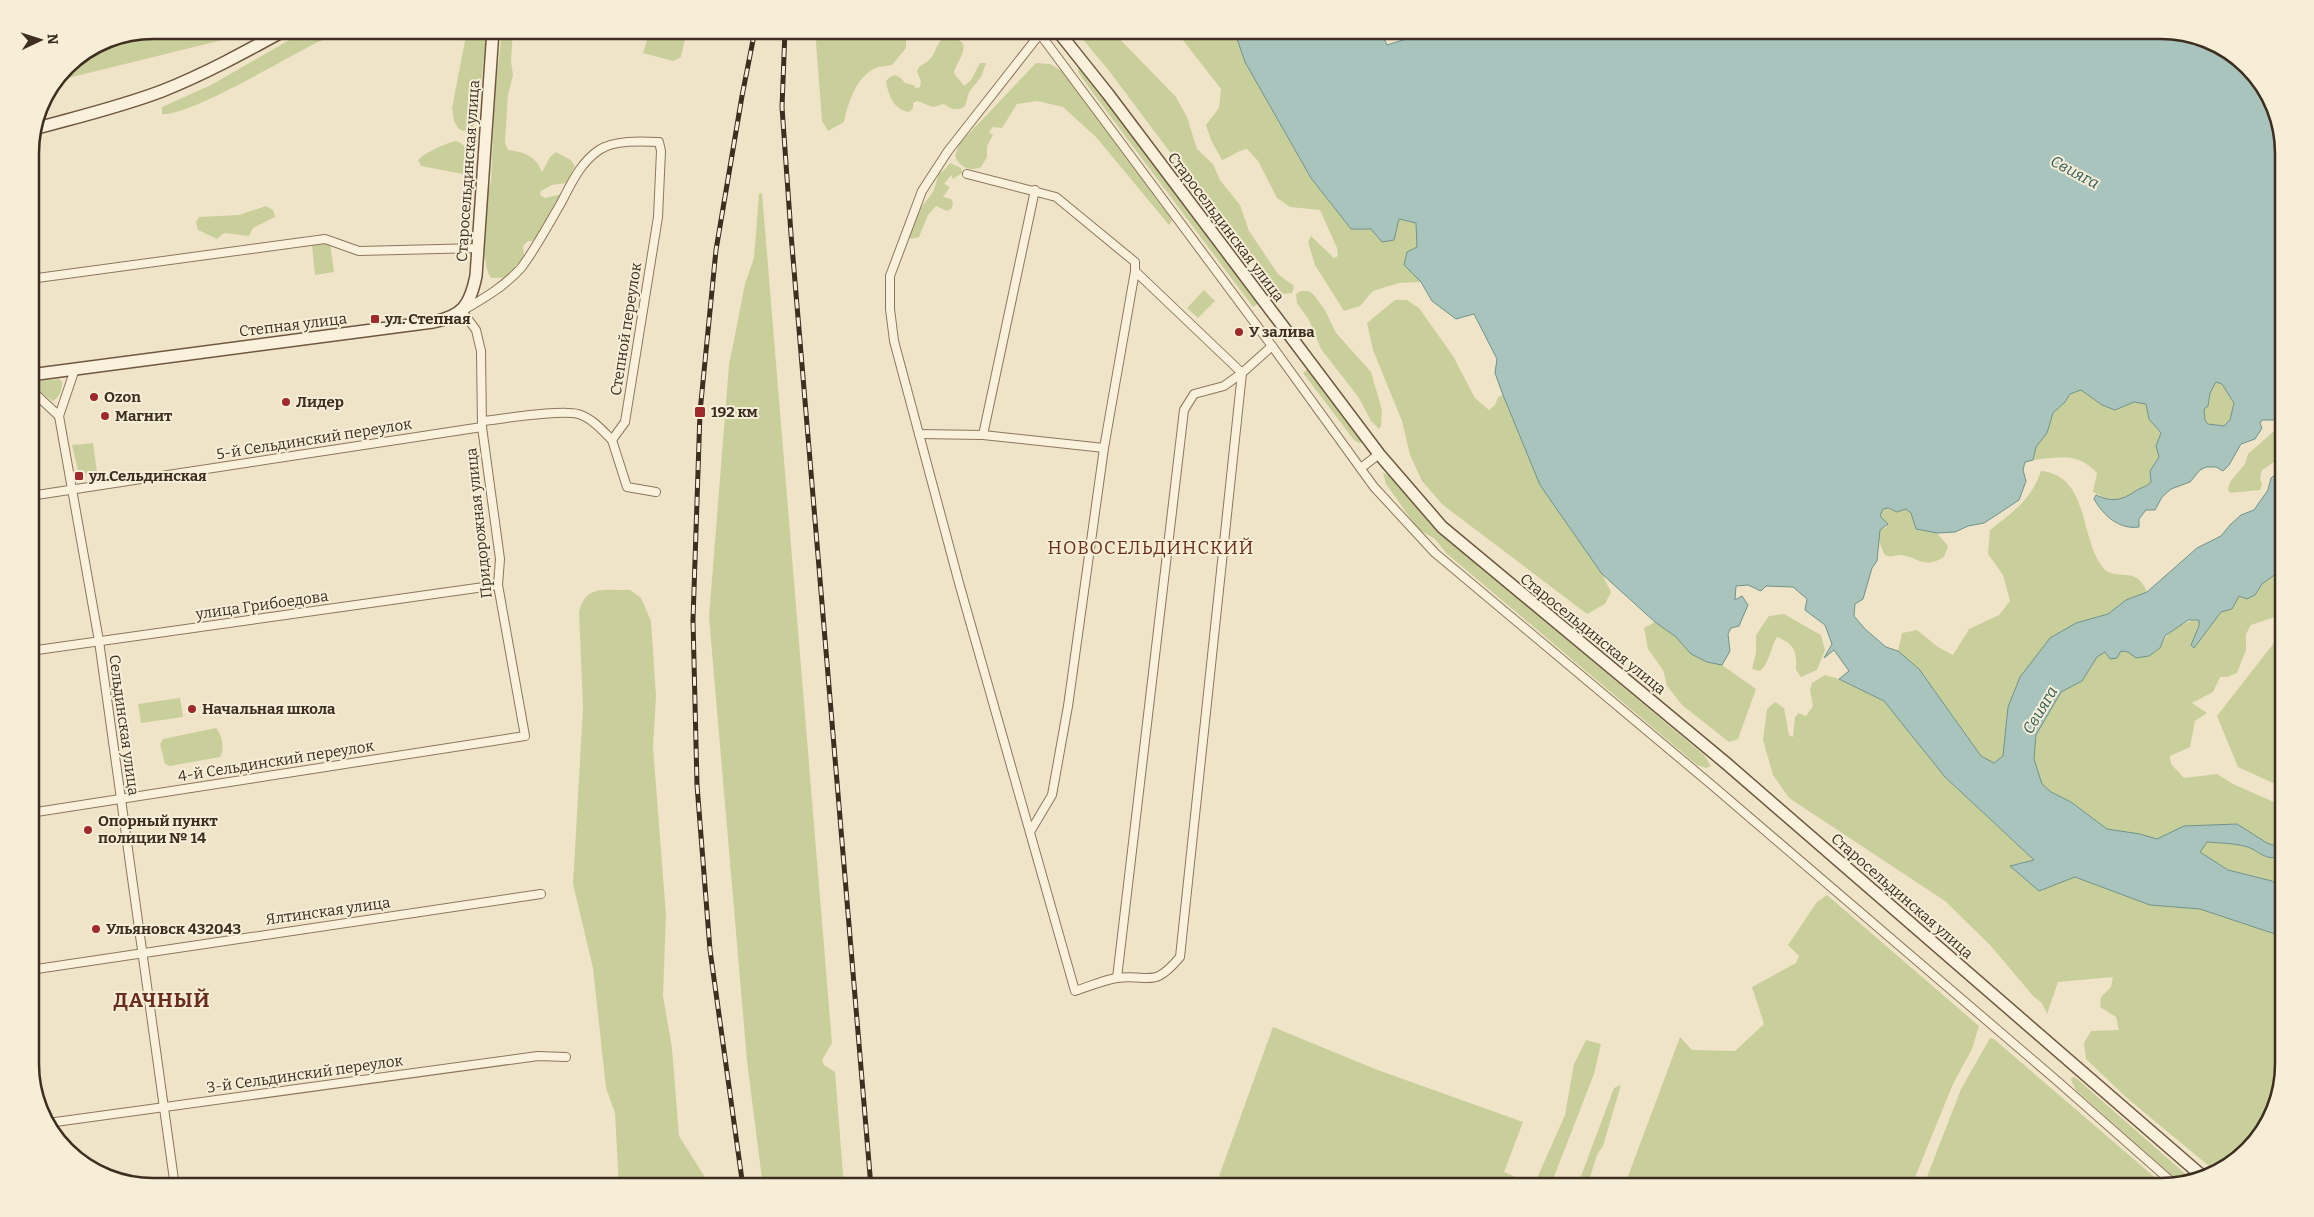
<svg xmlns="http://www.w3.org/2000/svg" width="2314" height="1217" viewBox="0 0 2314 1217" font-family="Bitter,serif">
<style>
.green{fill:#c9cf9b}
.water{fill:#a9c4bc;stroke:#6f938a;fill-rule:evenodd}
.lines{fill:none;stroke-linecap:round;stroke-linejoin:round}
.street-casing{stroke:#8d765c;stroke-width:10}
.secondary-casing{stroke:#6f573f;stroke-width:14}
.street{stroke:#faf1dc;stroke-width:8}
.secondary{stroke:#faf1dc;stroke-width:11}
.rail-casing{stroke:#3d2e20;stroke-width:5}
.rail{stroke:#f7eed8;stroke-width:3;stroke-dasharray:9;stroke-linecap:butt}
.poi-dot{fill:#9e2a2b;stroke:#f7eed8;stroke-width:2}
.labels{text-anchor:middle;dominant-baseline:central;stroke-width:4;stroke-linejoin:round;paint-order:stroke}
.street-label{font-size:15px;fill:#3d2e20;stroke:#f7eed8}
.poi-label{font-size:15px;font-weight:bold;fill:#3d2e20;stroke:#f7eed8;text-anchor:start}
.water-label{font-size:16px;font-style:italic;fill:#2f5d5a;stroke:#f7eed8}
.quarter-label{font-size:18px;letter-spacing:1px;fill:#6b2e1e;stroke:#f7eed8}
.district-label{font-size:20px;font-weight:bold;letter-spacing:1px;fill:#6b2e1e;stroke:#f7eed8}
.rim{fill:none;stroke:#3d2e20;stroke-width:2.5}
</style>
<rect width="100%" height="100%" fill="#f0e4c8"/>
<g class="green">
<polygon points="153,30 258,30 251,33 56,81 66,66 106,39"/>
<path d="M 307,30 L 348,30 C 338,34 327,38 316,43 C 288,57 187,117 162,114 L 162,107 L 211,85 Z"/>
<polygon points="467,30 487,30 477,121 471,129 463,131 458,128 454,121 452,108"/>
<path d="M 502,30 L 513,30 L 511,61 L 513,75 L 508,95 L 505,142 L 508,150 C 524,152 536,156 542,172 L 550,157 L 556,152 L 571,160 L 575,166 L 566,183 L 552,185 L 541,191 L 540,195 L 545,198 L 562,194 L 562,204 L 536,241 L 528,241 L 523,246 L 524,258 L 515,266 L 516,274 L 513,277 L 491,278 C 479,262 485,201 491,181 L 495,93 Z"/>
<polygon points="650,30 687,30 681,57 673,61 643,53"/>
<path d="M 815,30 L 906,30 L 906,48 L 892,65 C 887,66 881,66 876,68 C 856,76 848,104 844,122 L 828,131 L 822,121 Z"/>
<polygon points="986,30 1007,30 1008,32 1000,40"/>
<polygon points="1075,30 1111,30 1176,97 1187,117 1197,149 1213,164 1220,180 1240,205 1249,231 1278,274 1294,286 1292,293 1280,294 1274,291 1110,72"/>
<path d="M 1175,30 L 1234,30 L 1245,62 L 1311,178 L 1351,229 L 1398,219 L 1416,223 L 1417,247 L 1404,265 L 1421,282 L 1399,283 L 1373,291 L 1360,306 L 1344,311 L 1315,265 L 1308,242 L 1311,236 L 1334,258 L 1338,256 L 1337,248 L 1320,210 L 1290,207 L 1277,198 L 1258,161 L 1247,149 C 1238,150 1231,157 1222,160 L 1211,140 L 1206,125 L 1219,108 L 1221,89 Z"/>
<path d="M 948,37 C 976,40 959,57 954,72 C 956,78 961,80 964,86 L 971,80 L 980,63 L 986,63 L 981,77 L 969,92 L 965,106 C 958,112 950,109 944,104 L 933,107 L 917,101 L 913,103 L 913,108 L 909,112 C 894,110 888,95 886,81 C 893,73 899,74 905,83 L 913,85 L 916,88 L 920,87 L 921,82 L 917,71 C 919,65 923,65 928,61 C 937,54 935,40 948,37 Z"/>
<path d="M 1036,63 L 1050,64 L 1062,71 L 1167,211 L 1172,221 L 1169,225 L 1096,137 L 1063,107 L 1037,101 L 1017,104 L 1002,128 L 993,127 L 989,132 L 993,135 L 987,146 L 987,157 L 981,167 C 970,172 959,167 955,156 L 959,144 Z"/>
<polygon points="1081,66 1260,302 1253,307 1093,93 1078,72 1078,68"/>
<path d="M 456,141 C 468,145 471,154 476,165 L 474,171 L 463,174 L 421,166 L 418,160 C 424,153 446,143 456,141 Z"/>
<polygon points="950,163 961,168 962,173 953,179 951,175 944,184 950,187 943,197 951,199 953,202 952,208 947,211 936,206 928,215 919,237 911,239 908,235 919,210 933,192 939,173 944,170"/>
<polygon points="762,193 832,1043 822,1060 824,1065 835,1072 844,1187 763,1187 747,1061 709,617 729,365 745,284 754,258 759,194"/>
<polygon points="266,206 273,210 275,217 253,228 249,236 224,233 217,239 198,230 196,222 199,217 239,215"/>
<polygon points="330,243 334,272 315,275 312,245"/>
<polygon points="1204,290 1215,301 1198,318 1187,308"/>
<polygon points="1301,291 1309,291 1313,294 1325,310 1336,333 1371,372 1382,410 1381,426 1379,429 1371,421 1359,398 1321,349 1309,320 1297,303 1296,294"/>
<polygon points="1395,300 1407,300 1419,308 1453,356 1475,398 1489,410 1495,405 1498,397 1503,395 1540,485 1602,574 1611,592 1605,604 1587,614 1443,505 1422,481 1410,455 1402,421 1373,350 1367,323"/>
<polygon points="1309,368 1363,442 1363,443 1359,443 1354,440 1303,373"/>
<path d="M 59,379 L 62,382 C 62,389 60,397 53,401 L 36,389 L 38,381 Z"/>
<path d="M 2216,382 L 2221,382 L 2234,403 L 2230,420 L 2224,426 C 2211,427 2203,424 2204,409 L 2209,404 L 2210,393 Z"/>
<path d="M 2081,390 L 2102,405 L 2115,410 L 2134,402 L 2146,404 L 2149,419 L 2161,434 L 2156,446 L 2159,457 L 2150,471 L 2151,482 C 2142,492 2124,498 2110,501 L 2093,492 L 2097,473 C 2076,451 2060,458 2033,460 L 2036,447 L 2047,433 L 2053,413 L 2065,402 L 2070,394 Z"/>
<polygon points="2278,430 2284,431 2284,456 2262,470 2260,478 2262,485 2260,490 2230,493 2228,489 2230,482 2245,464 2248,454 2273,432"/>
<polygon points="93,443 97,472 79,475 72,445"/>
<path d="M 2041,471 C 2088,475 2080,535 2101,565 C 2114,585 2135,562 2147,592 L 2126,600 L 2108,614 L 2076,623 L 2020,677 L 2008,707 L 2003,756 L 1994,763 L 1981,756 L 1919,669 L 1898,651 L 1902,633 L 1917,630 L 1938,647 L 1953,655 L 1969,629 L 1999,615 L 2010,601 L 2003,575 L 1988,554 L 1990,530 C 2013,512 2031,500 2041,471 Z"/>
<polygon points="1383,473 1389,475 1434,528 1704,755 1711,766 1706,768 1697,765 1478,580 1446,553 1435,539 1418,529 1386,484"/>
<path d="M 1885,508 L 1897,512 L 1906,509 L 1911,513 L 1916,529 L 1937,533 L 1948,546 L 1944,557 C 1923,570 1917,556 1900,555 C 1893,555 1891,559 1884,554 L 1879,541 L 1880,530 L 1887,527 L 1885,520 L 1880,516 L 1880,512 Z"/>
<path d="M 2284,568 L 2284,614 L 2251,625 L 2246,634 L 2246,650 L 2237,673 L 2227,677 L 2220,677 L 2213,692 L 2192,703 L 2207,713 L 2195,721 L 2190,747 L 2170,756 L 2171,764 L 2184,778 L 2217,774 L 2233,784 L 2281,805 L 2284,808 L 2284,849 L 2267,843 L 2237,824 L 2184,826 L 2157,840 L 2140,834 L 2107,829 L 2071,802 L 2051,792 L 2042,784 L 2034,759 L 2036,735 L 2061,692 L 2082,681 L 2097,657 L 2105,652 L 2160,648 C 2167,632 2181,621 2199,620 L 2199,626 L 2192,645 L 2194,648 L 2221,612 L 2232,609 L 2238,596 L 2255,595 L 2262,584 Z"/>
<path d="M 630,590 L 641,598 L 651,621 L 656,696 L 653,747 L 666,915 L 663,996 L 672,1048 L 679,1136 L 708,1182 L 708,1187 L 619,1187 L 615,1113 L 606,1088 L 593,968 L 573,884 L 583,708 L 579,612 C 586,583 606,591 630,590 Z"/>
<path d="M 1784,614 L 1821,635 L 1825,650 L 1817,670 L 1801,677 L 1796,670 C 1797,651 1795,644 1777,637 C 1770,649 1770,662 1760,671 L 1752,669 L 1756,653 L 1756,635 L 1769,616 Z"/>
<polygon points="1655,622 1676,637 1691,654 1707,662 1722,665 1756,689 1738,739 1729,742 1682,705 1667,686 1663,670 1648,649 1644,628"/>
<polygon points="2284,630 2284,788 2238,767 2217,716"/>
<polygon points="1825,675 1839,679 1884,701 1945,777 2034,860 2011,866 2075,877 2150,905 2200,909 2284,937 2284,1064 2271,1119 2229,1166 2215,1171 2128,1099 2086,1059 2084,1043 2091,1031 2119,1030 2116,1017 2100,1007 2101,997 2111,987 2113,977 2058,982 2047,1014 2042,1003 2034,997 1990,945 1945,901 1789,798 1773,775 1763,740 1767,709 1775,702 1784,708 1789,735 1793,737 1795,717 1799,713 1806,716 1813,706 1810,690 1812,683"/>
<polygon points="180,698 183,717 141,723 138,704"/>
<path d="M 216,728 C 222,734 225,750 220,757 L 170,766 L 165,764 L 160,744 L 163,739 Z"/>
<path d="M 2207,842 C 2219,843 2232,843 2244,846 C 2259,849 2267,865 2284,854 L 2284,891 L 2272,881 L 2229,870 L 2199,852 Z"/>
<polygon points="1827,895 1979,1026 1972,1049 1953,1084 1911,1187 1624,1187 1680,1037 1692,1050 1735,1051 1764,1024 1752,987 1796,963 1799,956 1788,945 1817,902"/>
<polygon points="1273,1027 1375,1069 1523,1122 1504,1172 1534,1185 1565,1115 1574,1064 1586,1040 1601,1044 1594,1074 1550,1187 1218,1187 1218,1179"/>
<polygon points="1990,1038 1994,1039 2165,1186 1923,1187 1961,1089"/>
<polygon points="2072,1077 2076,1078 2190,1178 2179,1182 2076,1090 2071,1080"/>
<polygon points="1621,1085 1603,1146 1597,1155 1587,1187 1577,1187 1614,1088"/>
</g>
<path class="water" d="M 1234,30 L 1380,30 L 1387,45 L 1419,35 L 1421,30 L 2161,30 L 2216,43 L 2263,85 L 2284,145 L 2284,420 L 2262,420 L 2260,423 L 2262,428 L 2255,439 L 2241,444 L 2229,465 L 2223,471 L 2216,467 L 2206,467 L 2200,470 L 2190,482 L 2171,489 L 2162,497 L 2155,510 L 2146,510 L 2139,519 L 2139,527 C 2119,530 2103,515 2094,499 L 2096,495 C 2111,502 2120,501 2134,492 C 2141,487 2145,488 2151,482 L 2150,471 L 2159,457 L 2156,446 L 2161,433 L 2149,419 L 2146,404 L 2134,402 L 2115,410 L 2102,405 L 2081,390 L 2070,394 L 2065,402 L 2053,413 L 2047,433 L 2036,447 L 2033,460 L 2025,462 L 2023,470 L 2026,481 L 2019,500 L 1998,514 L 1984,523 L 1968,526 L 1955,532 L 1937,533 L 1916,529 L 1911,513 L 1906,509 L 1897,512 L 1888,508 L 1883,509 L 1880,516 L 1888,524 L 1880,530 L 1877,561 L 1872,568 L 1863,599 L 1855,604 L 1854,616 L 1865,629 L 1886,647 L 1898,651 L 1919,669 L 1981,756 L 1994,763 L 2003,756 L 2008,707 L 2020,677 L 2050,638 L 2076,623 L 2108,614 L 2126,600 L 2147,592 L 2197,548 L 2221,536 L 2230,525 L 2241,515 L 2254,510 L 2268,490 L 2271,478 L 2284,468 L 2284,568 L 2262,584 L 2255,595 L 2247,599 L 2239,596 L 2232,609 L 2221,612 L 2194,648 L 2191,645 L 2199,626 L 2199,620 L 2188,620 L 2165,636 L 2160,648 L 2149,656 L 2136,658 L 2128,652 L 2121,651 L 2117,658 L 2110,659 L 2105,652 L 2097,657 L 2082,681 L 2061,692 L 2036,735 L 2034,759 L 2042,784 L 2051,792 L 2071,802 L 2107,829 L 2140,834 L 2157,839 L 2184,826 L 2237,824 L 2267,843 L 2284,849 L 2284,854 C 2267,865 2259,849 2244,846 C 2232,843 2219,843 2207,842 L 2200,852 L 2228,870 L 2272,881 L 2284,891 L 2284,937 L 2200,909 L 2150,905 L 2075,877 L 2039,891 L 2010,866 L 2034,860 L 1945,777 L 1884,701 L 1839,679 L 1849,671 L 1834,650 L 1824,658 L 1832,644 L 1825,625 L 1805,610 L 1807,599 L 1793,587 L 1766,586 L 1761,591 L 1748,585 L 1736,586 L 1735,600 L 1742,596 L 1748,605 L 1739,626 L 1731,628 L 1728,634 L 1730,651 L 1722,665 L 1707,662 L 1691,654 L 1676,637 L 1655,622 L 1602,574 L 1540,485 L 1503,395 L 1495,373 L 1497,359 L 1474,314 L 1456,319 L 1432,301 L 1421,282 L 1404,265 L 1407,252 L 1417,247 L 1416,223 L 1399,219 L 1394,240 L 1382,242 L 1371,229 L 1351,229 L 1311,178 L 1245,62 ZM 2216,382 L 2222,384 L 2234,403 L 2230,420 L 2224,426 L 2208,424 L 2205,420 L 2204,409 L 2208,406 L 2210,393 Z"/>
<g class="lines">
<g class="street-casing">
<g id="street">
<path d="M 1043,30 L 948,151 L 922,191 L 890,276 L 890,309 L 894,341 L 959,583 L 1075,991 C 1088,987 1103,980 1117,978 C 1151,974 1153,989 1180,957 L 1242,373"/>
<polyline points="1040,34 1272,346 1374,487 1435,553 1713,786 2055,1079 2173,1183"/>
<polyline points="967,174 1056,197 1135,262 1135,271"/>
<polyline points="30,279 325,239 359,251 479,248"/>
<polyline points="75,369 59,416 99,641 175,1187"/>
<polyline points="30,389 59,416"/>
<path d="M 482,421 C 503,419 561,409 578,414 C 592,418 602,430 612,440"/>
<polyline points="919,434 983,435 1104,448"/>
<polyline points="983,435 1035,190"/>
<polyline points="1361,468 1379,454"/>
<polyline points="30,496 482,427"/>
<polyline points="30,651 498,585"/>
<path d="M 30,813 L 525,736 L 498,585 L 500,559 L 482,427 L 481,351 L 476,330 L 462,311 C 483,299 505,286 521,268 C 533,253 551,220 561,203 C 571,184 580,163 599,150 C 614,140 641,141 659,142 L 661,151 L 658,217 L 625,422 L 612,440 L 627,487 L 656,492"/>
<polyline points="1030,832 1052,795 1068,706 1104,448 1135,271 1242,373"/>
<polyline points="30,970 541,894"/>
<polyline points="1117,978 1184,410 1194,394 1224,386 1242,373 1272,346"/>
<polyline points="48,1123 538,1056 566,1057"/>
</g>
</g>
<g class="secondary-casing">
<g id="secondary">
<polyline points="1057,30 1108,94 1379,454 1442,527 1727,764 2201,1175"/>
<path d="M 34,129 C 77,117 120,107 162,91 C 205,74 245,52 285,30"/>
<path d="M 30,375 L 433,322 C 463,316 470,305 476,276 L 493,30"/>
</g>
</g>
<use href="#street" class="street"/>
<use href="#secondary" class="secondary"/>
<g class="rail-casing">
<g id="rail">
<polyline points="785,30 782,107 791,234 871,1187"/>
<polyline points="743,1187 710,950 697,785 693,620 700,412 716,250 742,96 755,30"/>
</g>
</g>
<use href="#rail" class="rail"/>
</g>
<g class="poi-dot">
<rect x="370" y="314" width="10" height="10" rx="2.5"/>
<circle cx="1239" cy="332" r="5"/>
<circle cx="94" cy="397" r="5"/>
<circle cx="286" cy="402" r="5"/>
<rect x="694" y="406" width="12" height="12" rx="2.5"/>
<circle cx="105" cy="416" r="5"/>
<rect x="74" y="471" width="10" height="10" rx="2.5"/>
<circle cx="192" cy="709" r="5"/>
<circle cx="88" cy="830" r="5"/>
<circle cx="96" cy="929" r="5"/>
</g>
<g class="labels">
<g class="street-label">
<text transform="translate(468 171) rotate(-86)">Старосельдинская улица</text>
<text transform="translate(1226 227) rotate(53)">Старосельдинская улица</text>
<text transform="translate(293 325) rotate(-7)">Степная улица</text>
<text transform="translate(626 329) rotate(-81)">Степной переулок</text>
<text transform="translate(314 439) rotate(-9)">5-й Сельдинский переулок</text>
<text transform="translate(479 523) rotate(-96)">Придорожная улица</text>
<text transform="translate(262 605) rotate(-8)">улица Грибоедова</text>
<text transform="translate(1593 634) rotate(39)">Старосельдинская улица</text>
<text transform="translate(124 725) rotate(82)">Сельдинская улица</text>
<text transform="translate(276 761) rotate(-9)">4-й Сельдинский переулок</text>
<text transform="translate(1902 896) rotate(41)">Старосельдинская улица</text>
<text transform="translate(328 911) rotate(-8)">Ялтинская улица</text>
<text transform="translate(305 1074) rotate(-8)">3-й Сельдинский переулок</text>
</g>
<g class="poi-label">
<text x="385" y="319">ул. Степная</text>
<text x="1249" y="332">У залива</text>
<text x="104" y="397">Ozon</text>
<text x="296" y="402">Лидер</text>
<text x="711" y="412">192 км</text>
<text x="115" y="416">Магнит</text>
<text x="89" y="476">ул.Сельдинская</text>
<text x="202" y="709">Начальная школа</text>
<text x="98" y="821">Опорный пункт<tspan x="98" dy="17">полиции № 14</tspan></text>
<text x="106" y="929">Ульяновск 432043</text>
</g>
<g class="water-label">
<text transform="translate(2075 172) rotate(28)">Свияга</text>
<text transform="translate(2040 710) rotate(-59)">Свияга</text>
</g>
<g class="quarter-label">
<text x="1151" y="548">НОВОСЕЛЬДИНСКИЙ</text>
</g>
<g class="district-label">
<text x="162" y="1000">ДАЧНЫЙ</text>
</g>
</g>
<path d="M0 0H2314V1217H0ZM153 39H2161A114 114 0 0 1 2275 153V1064A114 114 0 0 1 2161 1178H153A114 114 0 0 1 39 1064V153A114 114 0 0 1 153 39Z" fill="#f7eed8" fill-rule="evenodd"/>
<path class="rim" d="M153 39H2161A114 114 0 0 1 2275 153V1064A114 114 0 0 1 2161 1178H153A114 114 0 0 1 39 1064V153A114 114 0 0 1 153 39Z"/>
<g transform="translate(40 40) rotate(86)" stroke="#f7eed8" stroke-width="4" paint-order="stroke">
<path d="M0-4L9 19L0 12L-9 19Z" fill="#3d2e20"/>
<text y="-8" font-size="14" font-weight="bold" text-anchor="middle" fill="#3d2e20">N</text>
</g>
</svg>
